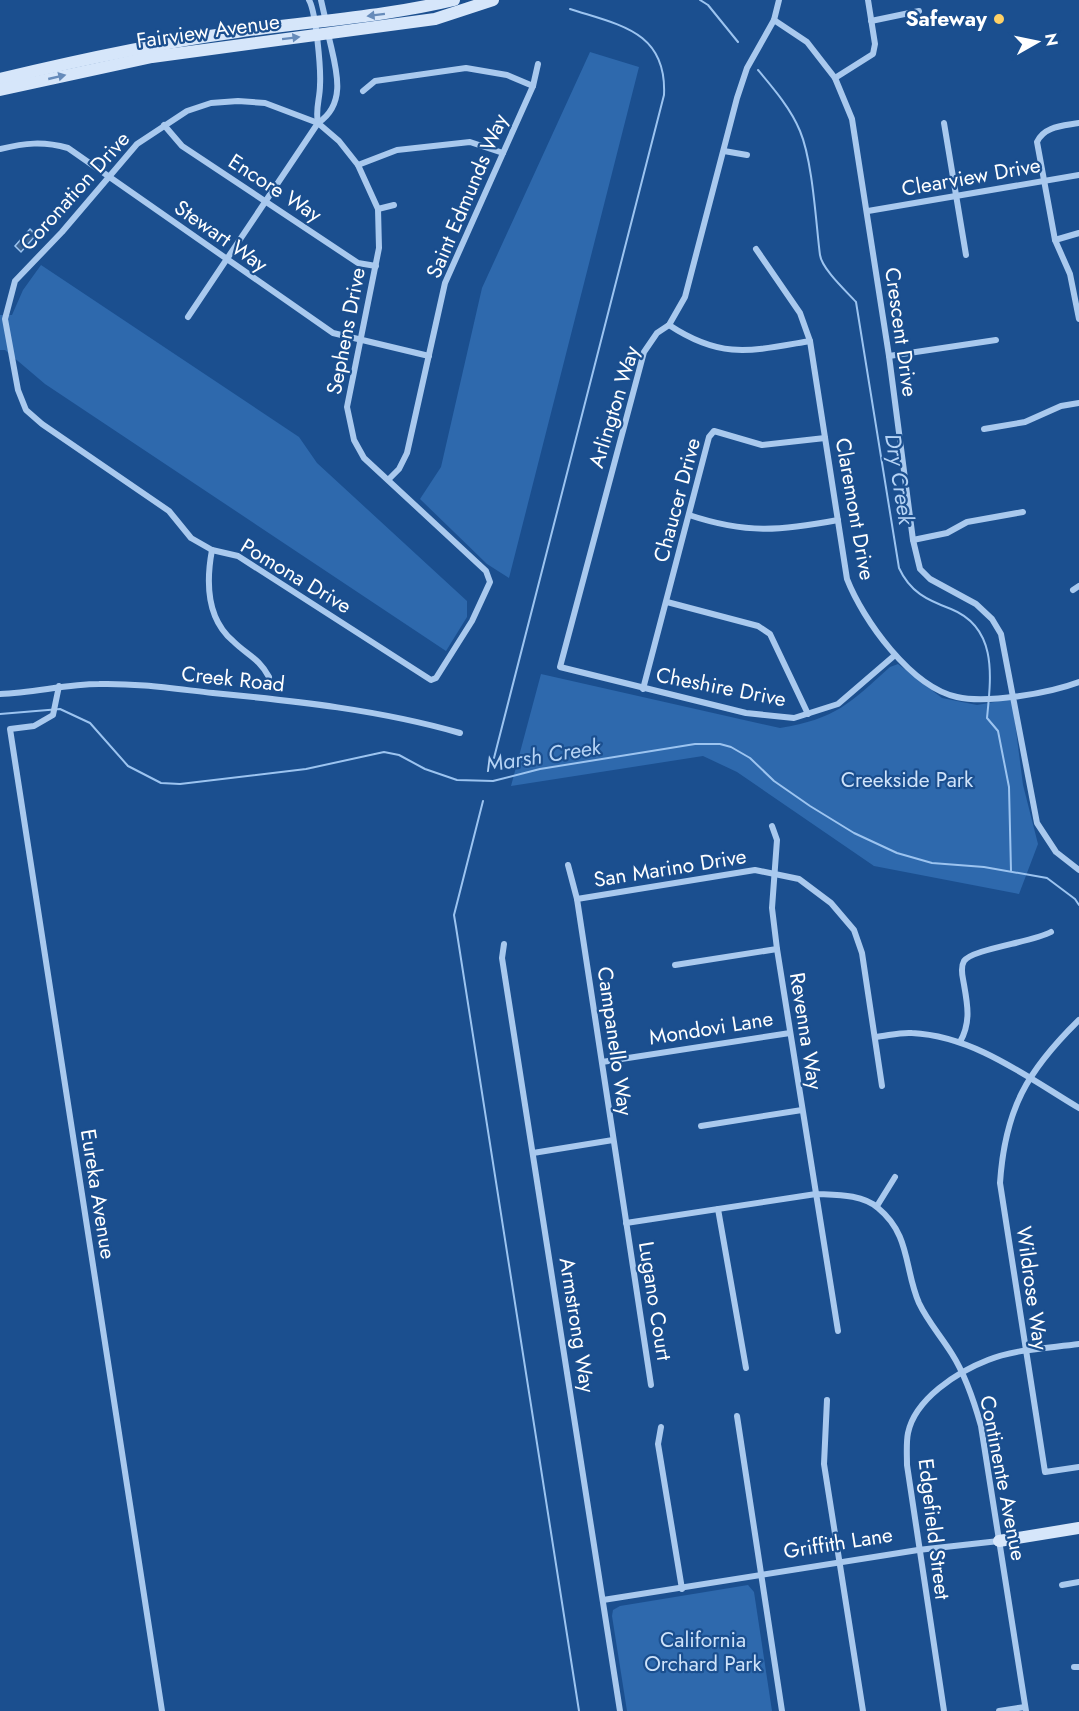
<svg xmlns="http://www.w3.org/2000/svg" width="1079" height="1711" viewBox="0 0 1079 1711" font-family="Jost,sans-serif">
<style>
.green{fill:#2e69ad}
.water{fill:#3c6290;stroke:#9cc4f0;stroke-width:1.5}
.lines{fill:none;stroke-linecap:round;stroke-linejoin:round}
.stream{stroke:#9cc4f0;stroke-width:2}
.street{stroke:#a9c9ee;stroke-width:6}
.secondary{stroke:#d6e6fa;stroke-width:12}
.oneway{fill:#668bba}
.poi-dot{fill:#ffd166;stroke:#1b4f8f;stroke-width:2}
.labels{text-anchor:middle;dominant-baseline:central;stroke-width:4.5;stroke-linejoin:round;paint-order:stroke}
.poi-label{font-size:21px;font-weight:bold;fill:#fff;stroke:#1b4f8f;text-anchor:end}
.street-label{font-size:21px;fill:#fff;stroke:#1b4f8f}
.park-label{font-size:21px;fill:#cfe3fa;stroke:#1b4f8f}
.water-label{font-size:22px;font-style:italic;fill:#b5d3f5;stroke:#1b4f8f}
</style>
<rect width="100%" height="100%" fill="#1b4f8f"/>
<g class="green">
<polygon points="590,52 639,67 509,578 487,564 420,499 441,467 482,288"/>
<polygon points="41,265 299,437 317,463 467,601 467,617 446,651 45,384 5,350 0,350 0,315 12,315 23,290"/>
<path d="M 898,664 L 942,698 L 977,705 L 1012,699 L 1023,785 L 1038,844 L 1019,894 L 874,866 L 737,772 L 703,756 L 511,786 L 541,674 L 780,728 C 836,719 850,703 890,667 Z"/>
<polygon points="748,1585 754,1592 772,1711 627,1711 612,1616 613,1610 620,1606"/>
</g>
<polygon class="water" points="30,229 36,235 21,252 15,246"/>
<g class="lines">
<g class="stream">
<polyline points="700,0 708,5 738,42"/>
<path d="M 758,70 C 774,89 791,109 800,131 C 813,162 816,225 820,255 C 822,269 846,291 856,302 L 899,568 C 910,592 927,600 951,609 C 998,628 991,677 987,718 L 998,731 L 1009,787 L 1011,871"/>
<polyline points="0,714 60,709 90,723 128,766 161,783 180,784 306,769 384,752 399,755 425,769 457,780 493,781 540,769 695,744 720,744 731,747 750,758 774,781 810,806 854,833 897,853 932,863 984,867 1047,878 1075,899 1079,905"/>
<path d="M 494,758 L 664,95 C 667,31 619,25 570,9"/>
<polyline points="483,801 454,915 456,927 579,1711"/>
</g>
<g class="street">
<path d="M 309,0 C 316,12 321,69 320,85 C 320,99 315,109 318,123"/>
<polyline points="321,0 326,22"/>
<polyline points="779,0 774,20 747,68 737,98 685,297 669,325 657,333 644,352 560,667 746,713 794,718 838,704 895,655"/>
<polyline points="774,20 807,42 835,78 852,119 889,356 913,540 920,569 930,579 976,604 992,619 1001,634 1037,823 1056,852 1079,870"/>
<polyline points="871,21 919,11"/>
<polyline points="835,78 873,54 875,44 868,0"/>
<polyline points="363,91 375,81 466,68 507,75 533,86"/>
<polygon points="238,101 265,103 318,123 339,141 358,165 378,209 379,248 347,407 354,440 364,458 486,571 490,582 472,621 436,678 431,680 238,556 212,550 191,538 169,511 42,424 26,410 18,390 5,319 15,281 62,232 137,144 187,111 211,103"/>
<polyline points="944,123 966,255"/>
<path d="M 1079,123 C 1063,126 1044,126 1037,142 L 1055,240 L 1070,274 L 1079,319"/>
<polyline points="164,125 182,146 358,263 376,266"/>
<path d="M 0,149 C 25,143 43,141 68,148 L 333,333 L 429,356"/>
<polyline points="724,151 747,155"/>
<polyline points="358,165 397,150 470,142 503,153"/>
<polyline points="378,209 394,205"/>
<polyline points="868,211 1079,175"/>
<polyline points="1055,240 1079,233"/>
<path d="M 756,249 L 800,313 L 810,341 L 847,579 C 863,620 911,687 957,697 C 987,704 1050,693 1079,682"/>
<path d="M 188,317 L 318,123 C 350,102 334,63 328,33"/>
<path d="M 669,325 C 722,360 751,351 810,341"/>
<polyline points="889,356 996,340"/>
<polyline points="984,429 1025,422 1061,406 1079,403"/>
<polyline points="389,479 399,469 407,453 445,283 533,86 538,64"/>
<path d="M 689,515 C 746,534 780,531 838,520"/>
<polyline points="913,540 947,533 967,522 1023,512"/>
<path d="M 212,550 C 206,582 206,618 233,641 C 247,655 259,658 269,677"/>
<polyline points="1073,590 1079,586"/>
<polyline points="667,602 758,626 770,634 808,714"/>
<polyline points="59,686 53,715 34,726 10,729 162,1711"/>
<polyline points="643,689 709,437 714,431 762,445 825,438"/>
<path d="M 0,694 C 34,693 66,684 99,684 C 137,683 176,689 213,693 C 296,701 380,710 460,733"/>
<polyline points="772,826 777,840 772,908 777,949 838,1331"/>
<polyline points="568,865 577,899 651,1385"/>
<polyline points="577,899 755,870 799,879 831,903 854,930 862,953 882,1086"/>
<polyline points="504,944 502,958 620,1711"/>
<polyline points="675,965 777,949"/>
<path d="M 1079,1020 C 1027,1071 1005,1109 1000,1183 L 1045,1472 L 1079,1467"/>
<path d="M 875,1037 C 887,1036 900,1032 912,1033 C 974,1036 1027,1077 1079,1108"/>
<path d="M 960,1042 C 972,1021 967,1002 963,979 C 962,974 961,966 964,961 C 972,949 1033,942 1051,932"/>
<polyline points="602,1062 790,1033"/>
<polyline points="701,1126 802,1110"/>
<polyline points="533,1153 613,1140"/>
<polyline points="877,1206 895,1177"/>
<polyline points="718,1209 746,1368"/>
<path d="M 626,1223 L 816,1194 C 836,1195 862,1194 878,1208 C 911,1235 904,1269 919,1303 C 928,1322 941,1336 952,1354 C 966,1376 974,1401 981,1426 L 1026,1711"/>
<polyline points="827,1400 824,1464 863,1711"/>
<polyline points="737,1416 782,1711"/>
<polyline points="661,1427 658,1444 682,1589"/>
<polyline points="1062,1585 1079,1582"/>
<polyline points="603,1600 918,1550 999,1541"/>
<polyline points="1074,1667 1079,1667"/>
<path d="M 944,1711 L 907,1465 C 907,1455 906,1443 908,1433 C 915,1399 957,1372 988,1360 C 1015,1349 1050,1348 1079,1344"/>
<polyline points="999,1711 1025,1707"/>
</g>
<g class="secondary">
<path d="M 0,79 C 79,60 157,43 237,32 C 310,21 383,17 454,0"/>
<polyline points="0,90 152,57 435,19 493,0"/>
<polyline points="999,1541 1079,1528"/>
</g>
</g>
<defs><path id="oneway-solid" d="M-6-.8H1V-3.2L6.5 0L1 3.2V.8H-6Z" transform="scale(1.5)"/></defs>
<g class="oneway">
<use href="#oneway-solid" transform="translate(376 15) rotate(173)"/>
<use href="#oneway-solid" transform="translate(291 38) rotate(-7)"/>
<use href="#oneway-solid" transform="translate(57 77) rotate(-13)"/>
</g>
<circle class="poi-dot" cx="999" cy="19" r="6"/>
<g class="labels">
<g class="poi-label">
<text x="987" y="19">Safeway</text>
</g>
<g class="street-label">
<text transform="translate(208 31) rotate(-8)">Fairview Avenue</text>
<text transform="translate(971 177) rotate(-10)">Clearview Drive</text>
<text transform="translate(275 188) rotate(33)">Encore Way</text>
<text transform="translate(75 191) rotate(-48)">Coronation Drive</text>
<text transform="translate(467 196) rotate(-67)">Saint Edmunds Way</text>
<text transform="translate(221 236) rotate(35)">Stewart Way</text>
<text transform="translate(346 331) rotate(-79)">Sephens Drive</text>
<text transform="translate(901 332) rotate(82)">Crescent Drive</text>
<text transform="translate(614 407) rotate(-73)">Arlington Way</text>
<text transform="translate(677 500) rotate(-75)">Chaucer Drive</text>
<text transform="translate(855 509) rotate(80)">Claremont Drive</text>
<text transform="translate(296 576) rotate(31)">Pomona Drive</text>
<text transform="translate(233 679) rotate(6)">Creek Road</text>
<text transform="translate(721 687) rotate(11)">Cheshire Drive</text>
<text transform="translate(670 868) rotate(-9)">San Marino Drive</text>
<text transform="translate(711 1028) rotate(-9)">Mondovi Lane</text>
<text transform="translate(806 1031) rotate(81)">Revenna Way</text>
<text transform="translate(615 1041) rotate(82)">Campanello Way</text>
<text transform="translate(98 1194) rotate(81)">Eureka Avenue</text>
<text transform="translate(1032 1288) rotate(82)">Wildrose Way</text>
<text transform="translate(655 1301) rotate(81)">Lugano Court</text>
<text transform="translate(577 1325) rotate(81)">Armstrong Way</text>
<text transform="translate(1003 1478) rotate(79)">Continente Avenue</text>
<text transform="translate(934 1529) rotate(83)">Edgefield Street</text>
<text transform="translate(838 1543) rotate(-9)">Griffith Lane</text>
</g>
<g class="park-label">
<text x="907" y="780">Creekside Park</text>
<text x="703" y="1640">California<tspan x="703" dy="24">Orchard Park</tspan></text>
</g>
<g class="water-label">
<text transform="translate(900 479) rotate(81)">Dry Creek</text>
<text transform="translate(543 755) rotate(-9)">Marsh Creek</text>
</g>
</g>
<g transform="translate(1037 42) rotate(81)" stroke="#1b4f8f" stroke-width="4.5" paint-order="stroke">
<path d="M0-4.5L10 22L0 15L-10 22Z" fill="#ffffff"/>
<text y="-9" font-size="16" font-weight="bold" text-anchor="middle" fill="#ffffff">N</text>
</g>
</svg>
